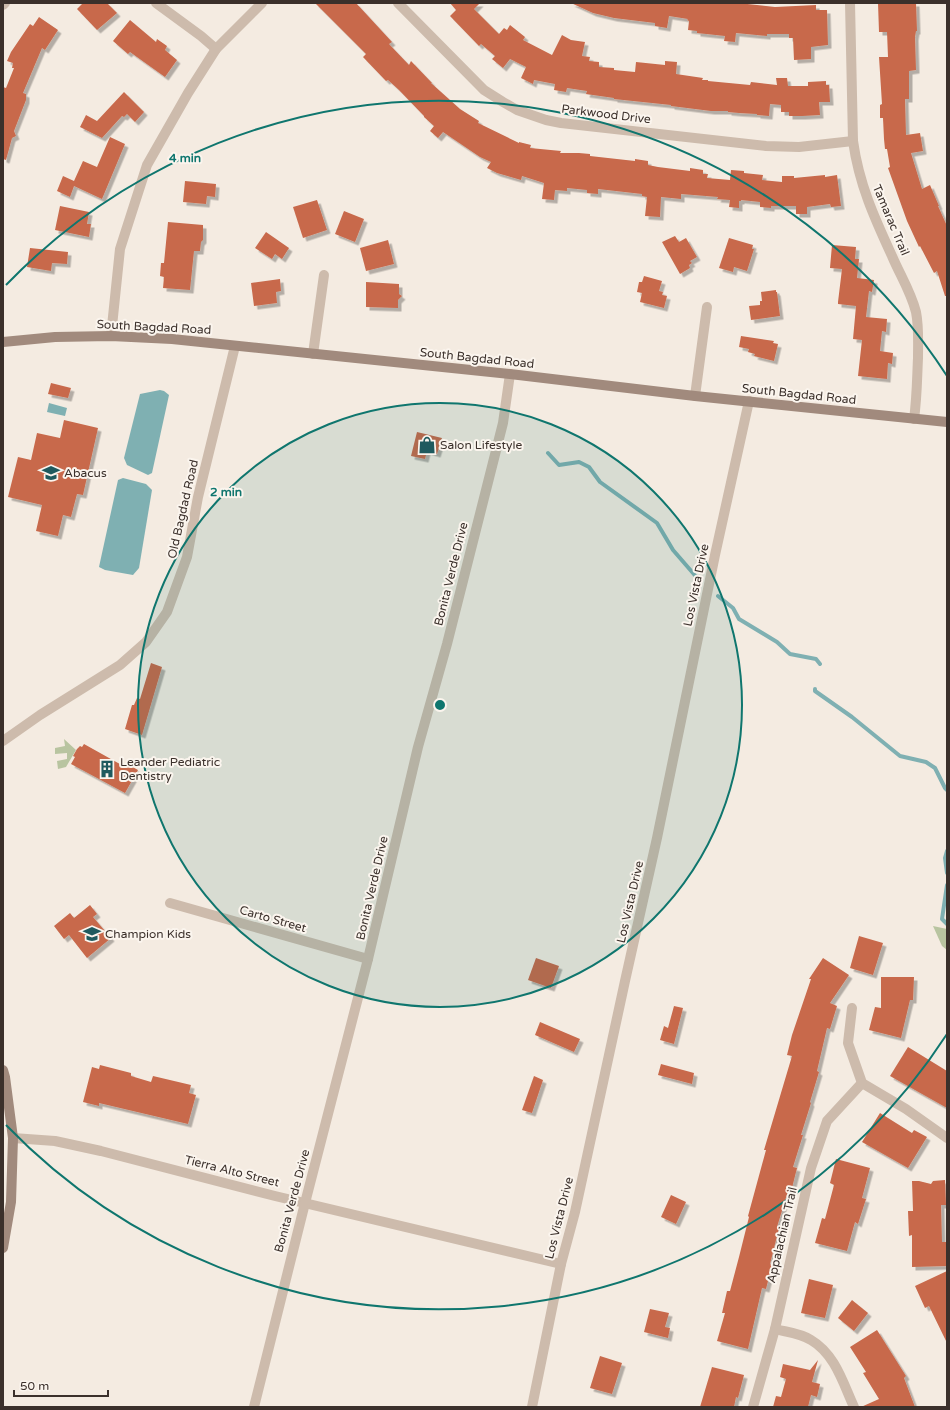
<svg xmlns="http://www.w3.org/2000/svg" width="950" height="1410" viewBox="0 0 950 1410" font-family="'Varela Round',sans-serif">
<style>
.green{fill:#b8c4a0}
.water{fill:#7fb0b2}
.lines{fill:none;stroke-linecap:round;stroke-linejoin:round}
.stream{stroke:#7fb0b2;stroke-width:4}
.building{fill:#c8694b;filter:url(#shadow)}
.minor{stroke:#cdbbac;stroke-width:10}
.secondary{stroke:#a18a7d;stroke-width:10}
.ring{fill:none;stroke:#0f766e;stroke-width:2}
.labels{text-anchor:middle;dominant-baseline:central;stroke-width:4;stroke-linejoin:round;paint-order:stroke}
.street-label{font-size:12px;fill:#3b302b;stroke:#fbf5ee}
.poi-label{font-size:12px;fill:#3b302b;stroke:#fbf5ee;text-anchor:start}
.centre{fill:#0f766e;stroke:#fbf5ee;stroke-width:2}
.ring-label{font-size:12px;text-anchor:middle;font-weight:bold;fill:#0f766e;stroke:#fbf5ee;stroke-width:4;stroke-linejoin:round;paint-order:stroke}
</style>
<defs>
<filter id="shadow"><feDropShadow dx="3.5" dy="3.5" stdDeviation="0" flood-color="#0004"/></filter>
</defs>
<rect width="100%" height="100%" fill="#f4ebe1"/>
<g class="green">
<polygon points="64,739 76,750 66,767 58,769 57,761 67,759 67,753 55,754 55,748 65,746"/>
<polygon points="933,926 947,929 947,950 942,946"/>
</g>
<g class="water">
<polygon points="160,390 164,391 169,395 152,473 148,475 127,465 124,458 140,394"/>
<polygon points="49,403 67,408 65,416 47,412"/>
<polygon points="123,478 146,484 152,490 139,568 133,575 105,570 99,567 118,480"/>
</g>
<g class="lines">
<g class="stream">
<polyline points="548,453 559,465 579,462 589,467 600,482 657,523 673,550 699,580"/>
<polyline points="718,596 733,608 739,619 777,642 790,654 816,659 820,664"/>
<polyline points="815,689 815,691 852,717 900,756 926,762 935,768 945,788 947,790"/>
<polyline points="947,851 945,858 947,873"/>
<polyline points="947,885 942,919 947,924"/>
</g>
</g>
<g class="building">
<polygon points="83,3 107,3 117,13 97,30 77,9"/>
<polygon points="315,3 356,3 392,42 389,44 409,65 411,61 432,83 431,83 460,109 479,121 478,123 519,143 519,142 531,145 530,148 561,151 560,153 579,153 590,154 590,156 635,161 635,159 648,161 648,165 658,167 690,171 690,168 703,170 703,174 708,174 707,178 730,180 731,170 744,171 744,173 763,175 762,180 782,182 782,176 794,176 794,178 825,175 825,177 837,175 841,206 831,207 830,204 807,207 807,214 796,214 796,206 771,206 771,208 760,207 760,202 741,200 741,201 739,201 739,208 729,207 730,200 717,199 718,197 681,194 681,199 661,197 660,217 645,216 647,197 642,196 642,194 598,189 598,194 587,193 587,190 567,188 567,191 555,190 554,200 542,199 544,183 522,176 521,180 497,173 487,168 491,162 480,157 443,132 438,138 430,131 434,126 424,117 424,116 399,90 388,80 386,81 363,57 366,54"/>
<polygon points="450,3 480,3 474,9 499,34 504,28 507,30 510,25 525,37 523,40 552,55 562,35 571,40 585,42 582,56 590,57 589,61 599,62 599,67 614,68 614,70 635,72 636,62 665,65 665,61 677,62 676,74 703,78 702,80 708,80 708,81 750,85 751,82 777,85 776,78 787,78 788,86 808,86 808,82 826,81 826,85 829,85 830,102 819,102 820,115 802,116 789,116 789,112 781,112 781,105 770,104 769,116 757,115 757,114 739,113 728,112 728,111 711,111 671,106 671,105 614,99 614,98 586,94 587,91 567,88 566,92 554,90 555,84 534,80 533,84 521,78 526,67 510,59 503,68 492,59 495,56 481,44 479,46 450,16 456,10"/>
<polygon points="571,3 706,3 716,4 716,3 738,3 775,7 816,5 816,10 827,10 828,45 811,47 811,59 794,60 793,38 789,38 789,34 767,34 767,36 736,33 735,42 724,41 725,36 697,33 697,31 688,30 689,21 687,20 688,19 669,16 667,28 655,26 655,23 614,18 593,13"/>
<polygon points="878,3 916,3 917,31 916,31 915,37 916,70 909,71 909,99 905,99 906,135 920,133 923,151 911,153 922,189 930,185 939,206 938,206 947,226 947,296 945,296 937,271 934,273 920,246 919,247 907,221 888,168 890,167 887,149 885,149 884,139 883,118 880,118 880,105 882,104 879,57 888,57 887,32 879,32"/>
<polygon points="39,17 58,30 45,50 42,48 23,93 26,94 26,100 14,131 16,136 12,138 6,160 3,159 3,87 6,88 14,68 12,68 13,63 7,61 11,52 30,24 33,26"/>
<polygon points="130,20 156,42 157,39 167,46 165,50 177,60 165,77 130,52 128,54 113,41"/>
<polygon points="124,92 144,112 135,122 127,114 124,117 122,116 102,138 80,127 86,115 97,121"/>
<polygon points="110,137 125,144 102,199 74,186 70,197 57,191 63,176 74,181 83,161 97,167"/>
<polygon points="185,181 216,184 215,197 207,196 206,204 183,202"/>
<polygon points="317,200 327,230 303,238 293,207"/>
<polygon points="60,206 89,212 87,224 91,224 89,237 55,230"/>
<polygon points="344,211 364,219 355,242 335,234"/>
<polygon points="168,222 203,225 203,240 201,242 200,251 194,251 190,290 163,288 164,277 160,276 161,263 164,263"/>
<polygon points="266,232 289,248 282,259 275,254 272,259 255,248"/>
<polygon points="675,236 679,242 686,238 697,257 690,261 692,263 689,265 690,268 680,274 662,242"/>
<polygon points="729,238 753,245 752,249 754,249 747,271 734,267 733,272 719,268"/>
<polygon points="388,240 394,264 366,271 360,248"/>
<polygon points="832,245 856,247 855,259 859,259 857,278 874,280 872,292 869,291 866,317 887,319 886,332 882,331 880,351 893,353 892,364 888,363 887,379 858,376 862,340 853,339 856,306 838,304 838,302 842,269 830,268"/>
<polygon points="30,248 68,252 67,264 52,263 51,271 27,267"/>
<polygon points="644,276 662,281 659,291 663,292 662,295 667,296 664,308 640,302 642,293 637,292 639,282 642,282"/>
<polygon points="280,279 281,291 276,292 277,303 254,306 251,283"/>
<polygon points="366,282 399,284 399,294 402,296 398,300 398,308 366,307"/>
<polygon points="776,290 776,292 777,292 780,316 751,320 749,306 760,305 760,301 762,301 761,292"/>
<polygon points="741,336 774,341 773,343 778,344 774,361 754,356 755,354 748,352 749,349 739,347"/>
<polygon points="51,383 71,388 68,398 48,394"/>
<polygon points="64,420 98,428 83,495 77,494 71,517 63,515 58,536 36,531 42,505 8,497 18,457 31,460 37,433 60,438"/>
<polygon points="417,432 442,438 437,454 427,451 425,459 411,456"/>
<polygon points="151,663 162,667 142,735 125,729 132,705 134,705 137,698 140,699"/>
<polygon points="84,744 127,768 129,765 138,770 125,793 71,764 75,757 73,756 77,749 80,746 82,747"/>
<polygon points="90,905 97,914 93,917 111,938 87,958 69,935 64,939 54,926 70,913 74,918"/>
<polygon points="859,936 883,943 873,975 850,968"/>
<polygon points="536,958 559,966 551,988 528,980"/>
<polygon points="823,958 849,975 830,1003 837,1006 830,1029 827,1028 817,1071 819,1072 810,1102 811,1103 801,1135 803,1135 793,1167 797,1168 791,1192 788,1191 777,1227 779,1228 770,1264 772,1265 766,1289 762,1288 748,1349 717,1341 725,1313 722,1313 727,1291 730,1291 739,1257 749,1217 748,1216 766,1150 764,1150 792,1056 787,1055 792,1035 811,979 809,979"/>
<polygon points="881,977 914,977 913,1000 910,1000 901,1038 869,1030 875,1007 881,1008"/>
<polygon points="674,1006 683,1008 674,1044 660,1040 664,1026 668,1028"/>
<polygon points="540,1022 580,1039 574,1052 535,1035"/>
<polygon points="908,1047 947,1071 947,1108 890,1076"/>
<polygon points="661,1064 694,1073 692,1084 658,1075"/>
<polygon points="100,1065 131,1073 131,1076 151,1082 153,1076 191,1085 189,1093 196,1095 188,1124 99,1103 99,1106 83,1102 92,1067 99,1069"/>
<polygon points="534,1076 543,1080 532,1113 522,1110"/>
<polygon points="880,1113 912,1133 914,1130 927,1137 908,1168 862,1142"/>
<polygon points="836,1159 870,1168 862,1198 866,1199 858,1224 855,1222 847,1251 815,1243 822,1218 825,1219 834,1185 830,1183"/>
<polygon points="945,1180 946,1205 941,1205 942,1242 947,1242 947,1266 912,1267 912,1235 909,1236 908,1211 913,1211 912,1181 919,1181 931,1184 933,1181"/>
<polygon points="671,1195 686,1202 676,1224 661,1217"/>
<polygon points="947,1271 947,1343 929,1306 925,1308 915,1286"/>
<polygon points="809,1279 833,1285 825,1318 801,1313"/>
<polygon points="852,1300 868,1313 854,1331 838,1318"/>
<polygon points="650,1309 669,1313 665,1327 670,1328 668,1338 644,1332"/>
<polygon points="877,1330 906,1376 904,1378 915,1407 861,1407 879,1399 863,1373 866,1372 850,1347"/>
<polygon points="600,1356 622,1363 612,1394 590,1388"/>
<polygon points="818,1360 812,1382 820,1384 817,1397 811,1395 808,1407 773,1407 776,1396 781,1397 786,1379 780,1377 783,1364 810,1370"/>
<polygon points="712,1367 744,1375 738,1398 736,1397 734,1407 700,1407"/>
</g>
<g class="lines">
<g class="minor">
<polyline points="156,3 201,36 216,49"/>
<polyline points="398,3 484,90 503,102 517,110 546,120 561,123 766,146 799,147 853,141"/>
<path d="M 850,3 L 853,141 C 859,184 874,217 892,256 C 900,275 911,292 916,312 C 919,327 918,342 918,358 C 917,378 917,398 914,419"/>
<polyline points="3,5 5,3"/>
<polyline points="111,336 120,249 147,165 188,93 216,49 262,3"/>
<polyline points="313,354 324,275"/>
<polyline points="695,396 707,307"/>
<polyline points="3,741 40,715 120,665 146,642 167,612 187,557 198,497 235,346"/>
<polyline points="170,903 368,959"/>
<polyline points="852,1008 848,1043 862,1083 906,1109 947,1138"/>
<polyline points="13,1138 55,1141 101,1151 275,1196 561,1264"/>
<path d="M 775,1329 C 786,1332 800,1333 811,1340 C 835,1354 843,1383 854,1407"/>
<polyline points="254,1407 305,1203 368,959 418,747 447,644 503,423 510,374"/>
<polyline points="532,1407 561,1264 575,1212 625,981 657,838 715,555 749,401"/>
<polyline points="753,1407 775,1329 811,1168 827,1121 862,1083"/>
</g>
<g class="secondary">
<polyline points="3,342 55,337 111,336 172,339 510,374 695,396 947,422"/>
<polyline points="3,1070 5,1077 13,1138 11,1202 3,1248"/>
</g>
</g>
<circle cx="440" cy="705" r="302" fill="#0f766e" fill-opacity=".12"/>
<g class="ring">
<circle cx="440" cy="705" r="302"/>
<path d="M947 1034A604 604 0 0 1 6 1125M6 285A604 604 0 0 1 947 376"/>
</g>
<defs>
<g id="shop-bare" transform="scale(1.38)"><path d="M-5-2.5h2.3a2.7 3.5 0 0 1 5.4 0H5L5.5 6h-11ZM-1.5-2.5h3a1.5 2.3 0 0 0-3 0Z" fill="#1f5a5e" stroke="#fbf5ee" stroke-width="2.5" paint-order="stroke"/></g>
<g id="school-bare" transform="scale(1.38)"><path d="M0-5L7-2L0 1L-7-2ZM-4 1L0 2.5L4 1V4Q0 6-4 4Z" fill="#1f5a5e" stroke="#fbf5ee" stroke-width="2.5" paint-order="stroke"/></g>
<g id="building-bare" transform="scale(1.38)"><path d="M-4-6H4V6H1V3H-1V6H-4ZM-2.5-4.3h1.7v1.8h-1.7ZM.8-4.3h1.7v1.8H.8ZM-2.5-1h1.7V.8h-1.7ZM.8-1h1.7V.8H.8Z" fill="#1f5a5e" stroke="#fbf5ee" stroke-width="2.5" paint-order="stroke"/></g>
</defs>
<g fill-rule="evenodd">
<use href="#shop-bare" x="427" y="445"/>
<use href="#school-bare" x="51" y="473"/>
<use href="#building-bare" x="107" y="769"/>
<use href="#school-bare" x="92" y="934"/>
</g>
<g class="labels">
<g class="street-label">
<text transform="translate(606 114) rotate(7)">Parkwood Drive</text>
<text transform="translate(891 220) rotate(67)">Tamarac Trail</text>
<text transform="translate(154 327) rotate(3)">South Bagdad Road</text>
<text transform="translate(477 358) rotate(6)">South Bagdad Road</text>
<text transform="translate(799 394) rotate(6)">South Bagdad Road</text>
<text transform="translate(183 509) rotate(-77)">Old Bagdad Road</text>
<text transform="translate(451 574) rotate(-76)">Bonita Verde Drive</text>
<text transform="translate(696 585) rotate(-78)">Los Vista Drive</text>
<text transform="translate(372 888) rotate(-77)">Bonita Verde Drive</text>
<text transform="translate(630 902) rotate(-77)">Los Vista Drive</text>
<text transform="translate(273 919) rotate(16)">Carto Street</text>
<text transform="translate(232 1171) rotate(14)">Tierra Alto Street</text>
<text transform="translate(292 1201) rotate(-75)">Bonita Verde Drive</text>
<text transform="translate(559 1218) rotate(-76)">Los Vista Drive</text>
<text transform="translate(782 1235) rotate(-77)">Appalachian Trail</text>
</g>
<g class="poi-label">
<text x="440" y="445">Salon Lifestyle</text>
<text x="64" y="473">Abacus</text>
<text x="120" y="762">Leander Pediatric<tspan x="120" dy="14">Dentistry</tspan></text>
<text x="105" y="934">Champion Kids</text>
</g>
</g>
<circle cx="440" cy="705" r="6" class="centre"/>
<g class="ring-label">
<text x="185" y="162">4 min</text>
<text x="226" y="496">2 min</text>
</g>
<rect width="950" height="1410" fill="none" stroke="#3b302b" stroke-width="8"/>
<path d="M14 1390v6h94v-6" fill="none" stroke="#3b302b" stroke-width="2"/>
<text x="20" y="1390" font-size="12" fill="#3b302b" stroke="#fbf5ee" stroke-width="3" paint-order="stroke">50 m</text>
</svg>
